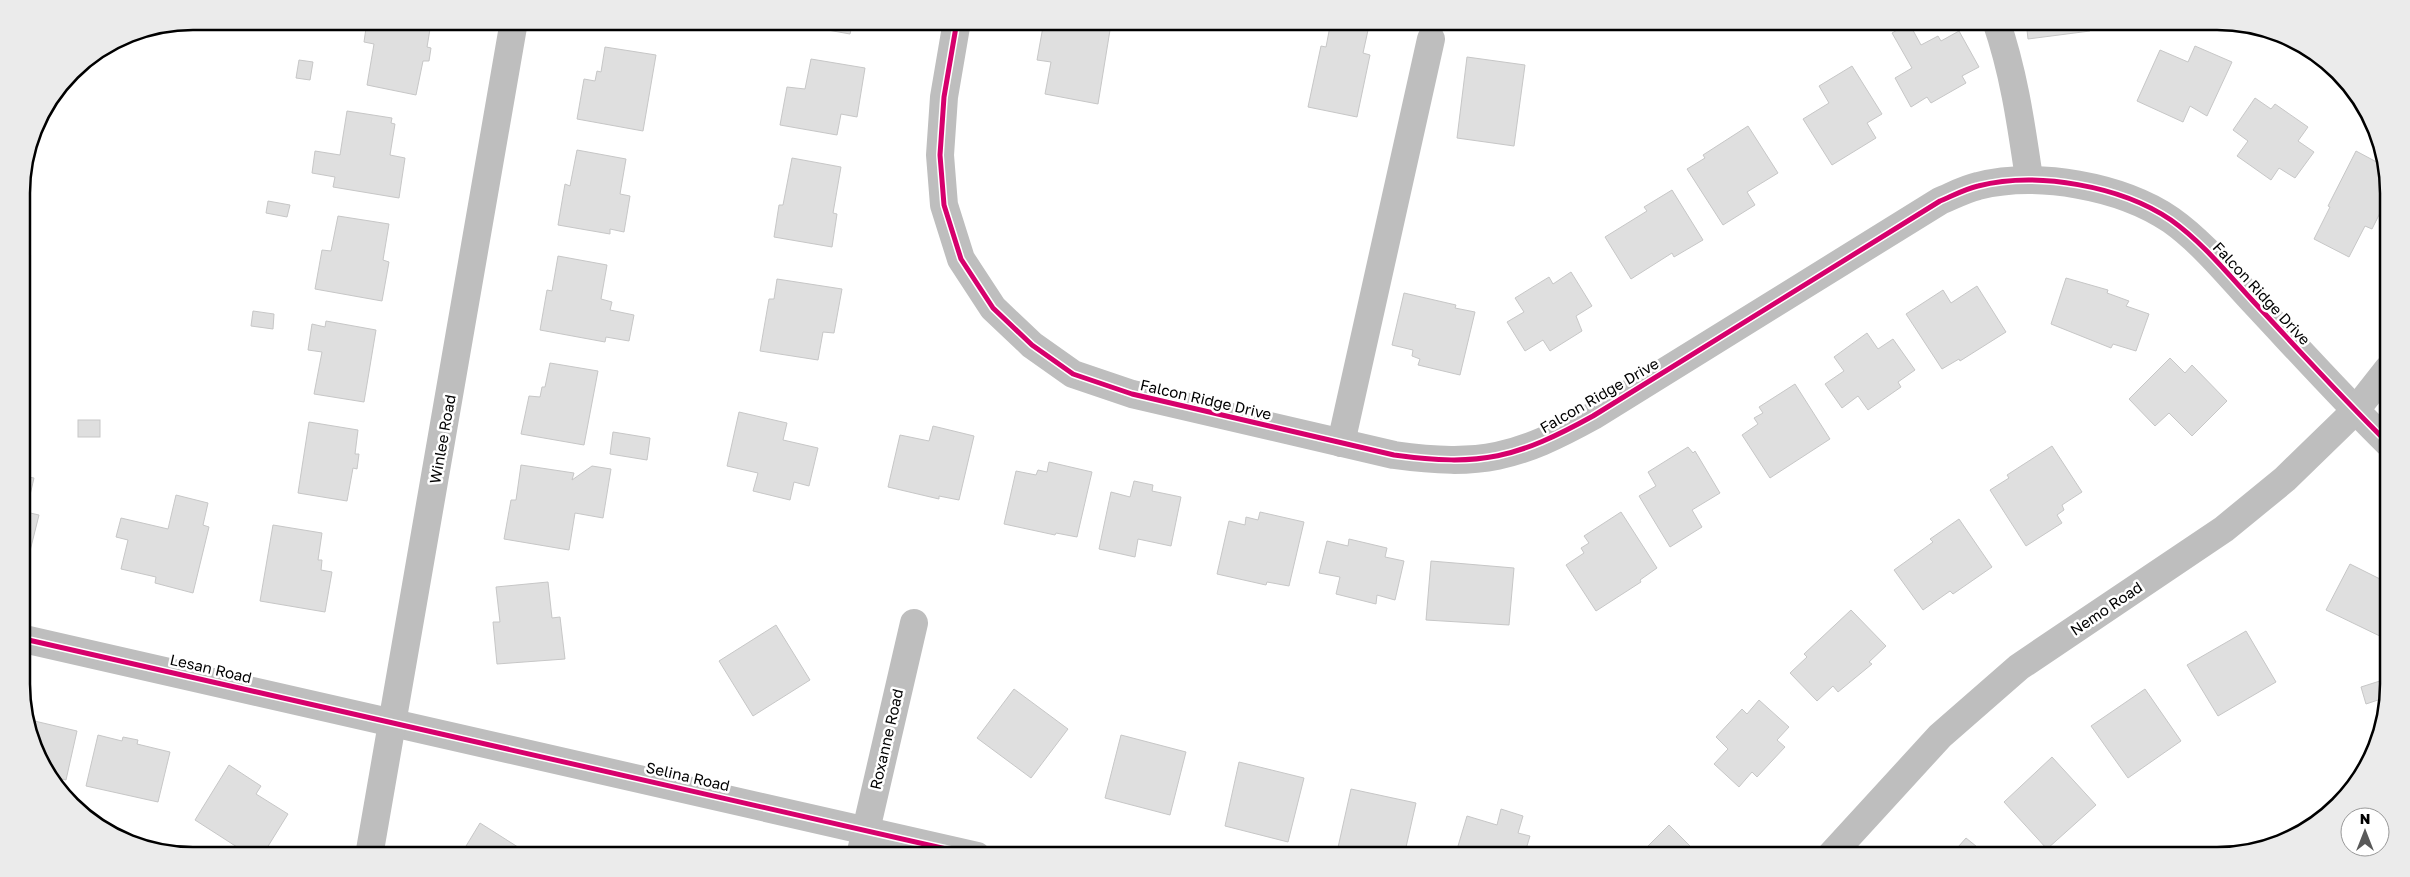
<svg xmlns="http://www.w3.org/2000/svg" width="2410" height="877" viewBox="0 0 2410 877" font-family="'Golos Text',sans-serif">
<style>
.building{fill:#dfdfdf;stroke:#c7c7c7}
.lines{fill:none;stroke-linecap:round;stroke-linejoin:round}
.minor{stroke:#bebebe;stroke-width:28}
.cycleway-casing{stroke:#fff;stroke-width:8}
.cycleway{stroke:#d6006c;stroke-width:5}
.labels{text-anchor:middle;dominant-baseline:central;stroke-width:5;stroke-linejoin:round;paint-order:stroke}
.street-label{font-size:15px;fill:#000;stroke:#fff}
.rim{fill:none;stroke:#000;stroke-width:2.5}
</style>
<rect width="100%" height="100%" fill="#fff"/>
<g class="building">
<polygon points="367,21 431,23 427,47 431,48 429,61 423,61 416,95 367,85 374,44 364,42"/>
<polygon points="795,21 853,21 850,34 794,24"/>
<polygon points="1044,21 1059,21 1110,30 1098,104 1045,94 1051,62 1037,60"/>
<polygon points="1331,21 1370,21 1363,53 1370,55 1357,117 1308,107 1321,46 1326,47"/>
<polygon points="2026,21 2110,21 2110,22 2089,24 2090,31 2028,39"/>
<polygon points="1909,23 1921,45 1938,36 1941,41 1959,31 1979,67 1962,76 1966,83 1931,103 1927,97 1911,107 1895,78 1912,68 1892,33"/>
<polygon points="2195,46 2232,62 2207,116 2190,106 2183,122 2137,101 2160,50 2188,62"/>
<polygon points="605,47 656,55 643,131 577,119 584,79 595,81 597,71 601,72"/>
<polygon points="1467,57 1525,65 1514,146 1457,138"/>
<polygon points="811,59 865,68 857,117 841,114 837,135 780,125 787,87 805,89"/>
<polygon points="299,60 313,62 310,80 296,78"/>
<polygon points="1852,66 1882,114 1867,123 1876,138 1832,165 1803,119 1829,103 1819,86"/>
<polygon points="2255,98 2271,109 2275,104 2308,127 2298,141 2314,152 2295,178 2279,168 2271,180 2237,156 2248,141 2233,130"/>
<polygon points="347,111 392,118 391,123 395,124 390,155 405,158 399,198 333,187 335,177 312,173 315,151 340,155"/>
<polygon points="1748,126 1778,173 1747,192 1755,205 1723,225 1687,169 1705,158 1703,155"/>
<polygon points="577,150 626,159 620,194 630,196 624,232 610,229 610,234 558,225 565,184 570,186"/>
<polygon points="2356,151 2386,167 2387,199 2372,229 2365,226 2349,257 2314,239 2330,207 2328,206"/>
<polygon points="792,158 841,167 833,213 837,214 832,247 774,237 779,205 783,205"/>
<polygon points="1672,190 1703,240 1674,257 1672,253 1631,279 1605,237 1647,211 1644,207"/>
<polygon points="268,201 290,205 287,217 266,213"/>
<polygon points="338,216 389,224 383,260 389,262 382,301 315,289 322,250 331,251"/>
<polygon points="558,256 607,265 601,299 612,302 610,310 634,315 629,341 606,337 605,342 540,330 547,290 552,291"/>
<polygon points="1571,272 1592,306 1576,316 1582,331 1550,351 1543,340 1525,351 1507,322 1524,312 1515,298 1549,277 1553,284"/>
<polygon points="2066,278 2108,290 2107,293 2129,301 2126,306 2149,314 2136,351 2113,344 2111,348 2051,324"/>
<polygon points="777,279 842,289 834,333 823,332 818,360 760,351 769,299 774,299"/>
<polygon points="1977,286 2006,332 1960,361 1959,359 1942,369 1906,314 1943,290 1951,303"/>
<polygon points="1404,293 1456,305 1455,308 1475,312 1460,375 1418,365 1420,359 1412,356 1413,350 1392,345"/>
<polygon points="253,311 274,314 273,329 251,326"/>
<polygon points="326,321 376,330 364,402 314,394 322,352 308,350 312,324 325,327"/>
<polygon points="1867,333 1878,349 1893,339 1915,370 1898,382 1901,387 1868,410 1858,396 1842,408 1825,384 1844,371 1834,357"/>
<polygon points="22,339 25,339 27,412 23,412"/>
<polygon points="2170,358 2185,373 2192,365 2227,401 2192,436 2169,413 2155,426 2129,399"/>
<polygon points="550,363 598,371 584,445 521,434 529,396 540,397 542,387 545,387"/>
<polygon points="1795,384 1830,439 1770,478 1742,435 1758,424 1754,418 1763,413 1759,407"/>
<polygon points="739,412 787,423 783,440 818,448 809,486 794,482 790,500 753,491 758,473 727,466"/>
<rect x="78" y="420" width="22" height="17"/>
<polygon points="309,422 358,430 355,454 359,454 357,469 353,468 347,501 298,493"/>
<polygon points="933,426 974,436 959,500 939,496 939,499 888,487 900,435 929,441"/>
<polygon points="613,432 650,438 647,460 610,454"/>
<polygon points="2052,446 2082,492 2062,505 2064,510 2057,515 2062,523 2026,546 1990,490 2009,478 2007,475"/>
<polygon points="1688,447 1693,453 1695,451 1720,493 1692,510 1702,527 1670,547 1639,496 1656,486 1648,472"/>
<polygon points="1049,462 1092,472 1077,537 1056,533 1055,535 1004,524 1016,471 1036,475 1038,470 1047,472"/>
<polygon points="521,465 574,473 572,480 592,466 611,469 603,518 575,513 569,550 504,539 511,500 516,500"/>
<polygon points="23,476 34,478 26,512 39,515 29,555 24,553"/>
<polygon points="1134,481 1153,485 1152,491 1181,497 1171,546 1138,539 1135,557 1099,549 1111,492 1130,497"/>
<polygon points="176,495 208,503 203,525 209,527 193,593 155,583 156,577 121,569 128,540 116,537 121,518 168,529"/>
<polygon points="1260,512 1304,522 1289,586 1267,582 1266,585 1217,574 1229,521 1245,525 1246,517 1258,520"/>
<polygon points="1621,512 1657,568 1640,580 1641,582 1596,611 1566,565 1584,553 1581,548 1589,543 1584,536"/>
<polygon points="1959,519 1992,567 1953,594 1950,591 1923,610 1894,570 1933,542 1930,539"/>
<polygon points="273,525 322,533 318,560 322,560 321,570 332,572 325,612 260,601"/>
<polygon points="1349,539 1387,548 1385,557 1404,561 1395,600 1377,595 1376,604 1336,594 1340,577 1319,573 1327,541 1348,546"/>
<polygon points="1431,561 1514,568 1509,625 1426,620"/>
<polygon points="2350,564 2388,583 2389,633 2386,639 2326,610"/>
<polygon points="548,582 552,618 560,617 565,659 497,664 493,622 500,622 496,587"/>
<polygon points="1851,610 1886,646 1869,662 1872,664 1838,692 1833,686 1817,701 1790,673 1807,657 1804,654"/>
<polygon points="776,625 810,680 753,716 719,661"/>
<polygon points="2246,631 2276,682 2218,716 2187,665"/>
<polygon points="2383,680 2387,697 2366,704 2361,687"/>
<polygon points="1014,689 1068,729 1031,778 977,738"/>
<polygon points="2145,689 2181,741 2128,778 2091,726"/>
<polygon points="1759,700 1789,727 1777,740 1785,747 1757,777 1752,772 1739,787 1714,764 1728,749 1716,737 1742,709 1747,714"/>
<polygon points="26,719 77,731 66,780 54,777"/>
<polygon points="98,735 122,741 123,737 138,740 137,744 170,752 158,802 86,786"/>
<polygon points="1121,735 1186,752 1170,815 1105,798"/>
<polygon points="2052,757 2096,805 2047,849 2004,802"/>
<polygon points="1239,762 1304,778 1288,842 1225,826"/>
<polygon points="229,765 261,786 256,794 288,814 262,856 251,856 195,820"/>
<polygon points="1351,789 1416,803 1404,856 1353,856 1337,852"/>
<polygon points="1501,809 1523,816 1518,833 1530,836 1524,856 1455,856 1467,816 1497,825"/>
<polygon points="480,823 532,856 460,856"/>
<polygon points="1669,825 1699,855 1629,855 1639,846 1643,851"/>
<polygon points="1966,838 1987,855 1951,855"/>
</g>
<g class="lines">
<g class="minor">
<path d="M 957,21 L 944,97 L 940,155 L 944,205 L 961,259 L 993,308 L 1032,345 L 1073,374 L 1132,394 L 1394,455 C 1481,467 1517,458 1593,416 L 1940,201 C 1952,196 1965,189 1978,186 C 2037,171 2121,186 2171,220 C 2202,242 2227,273 2252,300 C 2297,348 2341,397 2388,443"/>
<path d="M 1996,21 C 2014,73 2021,124 2029,178"/>
<polyline points="1341,443 1431,39"/>
<polyline points="24,639 977,856"/>
<polyline points="1831,855 1940,736 2019,667 2224,529 2285,479 2355,411 2388,369"/>
<polyline points="369,856 514,21"/>
<polyline points="860,856 914,623"/>
</g>
<g class="cycleway-casing">
<g id="cycleway">
<path d="M 957,21 L 944,97 L 940,155 L 944,205 L 961,259 L 993,308 L 1032,345 L 1073,374 L 1132,394 L 1394,455 C 1481,467 1517,458 1593,416 L 1940,201 C 1952,196 1965,189 1978,186 C 2037,171 2121,186 2171,220 C 2202,242 2227,273 2252,300 C 2297,348 2341,397 2388,443"/>
<polyline points="24,639 977,856"/>
</g>
</g>
<use href="#cycleway" class="cycleway"/>
</g>
<g class="labels">
<g class="street-label">
<text transform="translate(2262 293) rotate(47)">Falcon Ridge Drive</text>
<text transform="translate(1599 395) rotate(-30)">Falcon Ridge Drive</text>
<text transform="translate(1206 399) rotate(13)">Falcon Ridge Drive</text>
<text transform="translate(442 439) rotate(-80)">Winlee Road</text>
<text transform="translate(2106 608) rotate(-34)">Nemo Road</text>
<text transform="translate(211 668) rotate(13)">Lesan Road</text>
<text transform="translate(886 739) rotate(-77)">Roxanne Road</text>
<text transform="translate(688 776) rotate(13)">Selina Road</text>
</g>
</g>
<path d="M0 0H2410V877H0ZM193 30H2217A163 163 0 0 1 2380 193V684A163 163 0 0 1 2217 847H193A163 163 0 0 1 30 684V193A163 163 0 0 1 193 30Z" fill="#ebebeb" fill-rule="evenodd"/>
<path class="rim" d="M193 30H2217A163 163 0 0 1 2380 193V684A163 163 0 0 1 2217 847H193A163 163 0 0 1 30 684V193A163 163 0 0 1 193 30Z"/>
<g transform="translate(2365 832)"><circle r="24" fill="#ffffff" stroke="#999999"/>
<path d="M0-4L9 19L0 12L-9 19Z" fill="#595959"/>
<text y="-8" font-size="14" font-weight="bold" text-anchor="middle" fill="#000000">N</text>
</g>
</svg>
